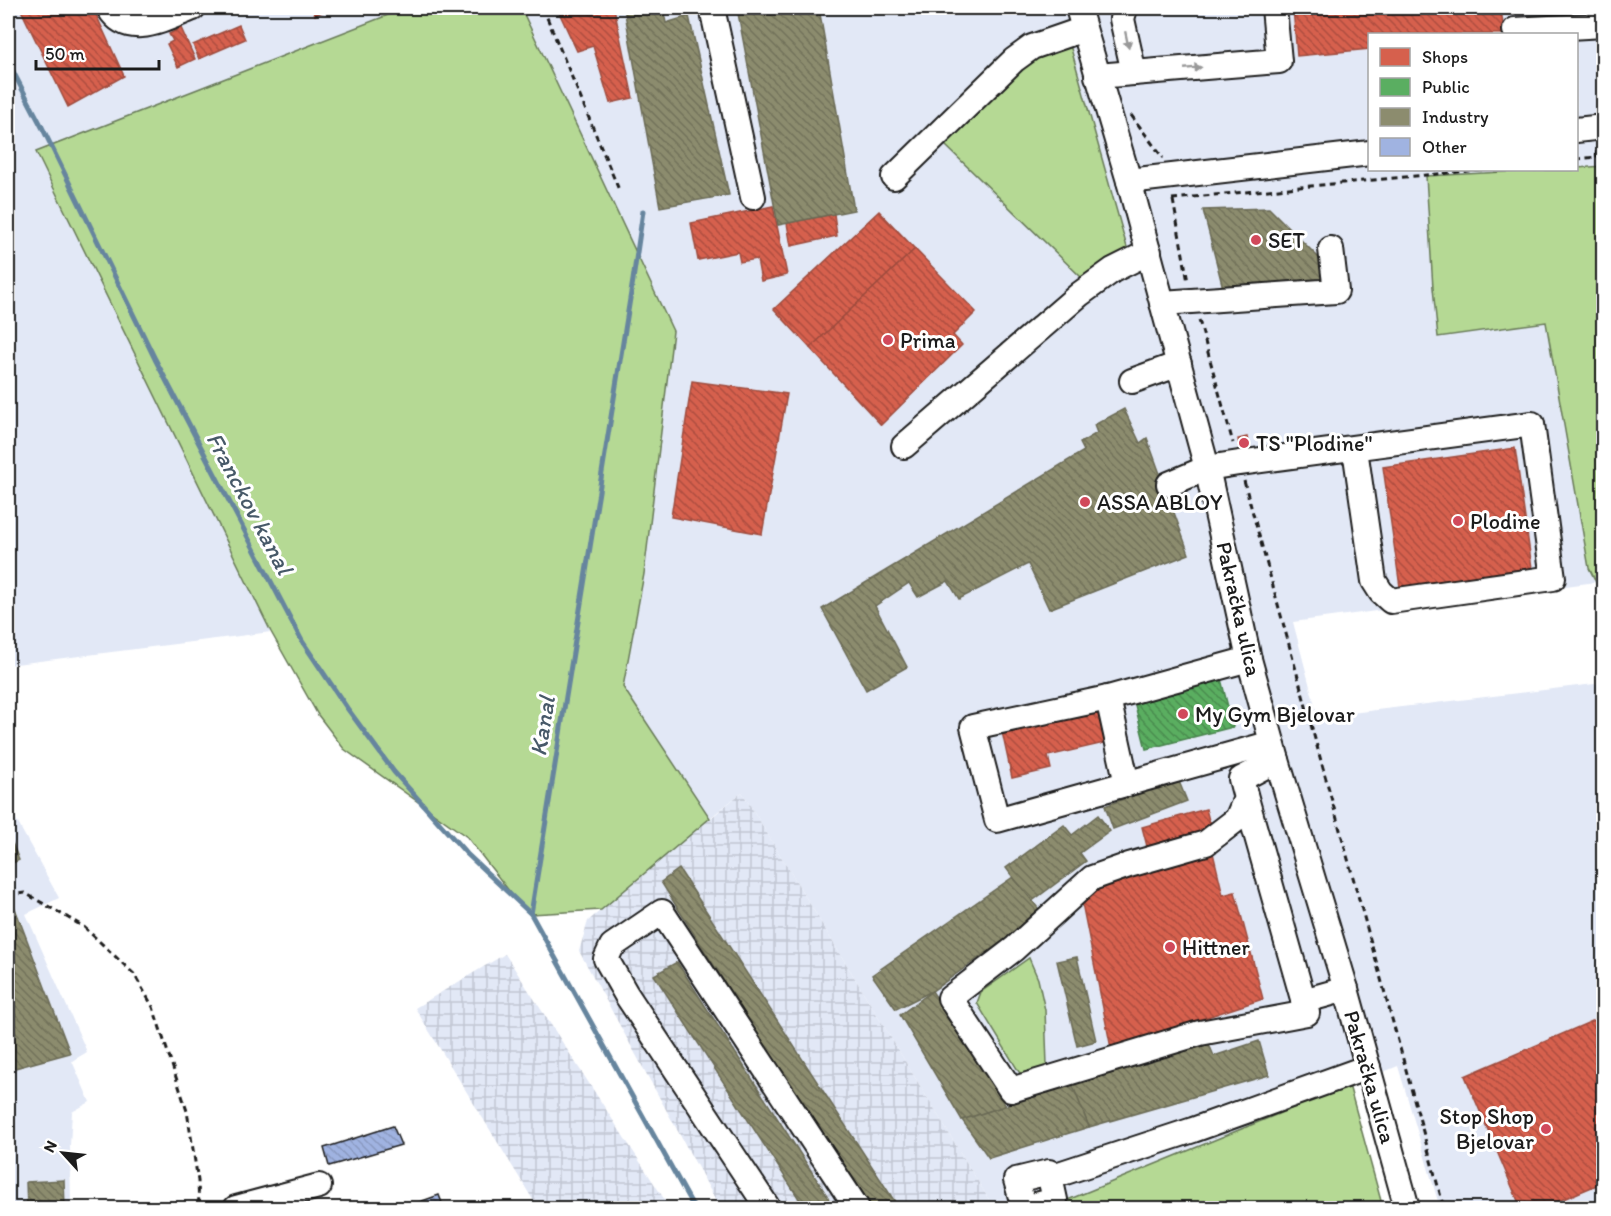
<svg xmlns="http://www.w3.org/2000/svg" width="1611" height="1216" viewBox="0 0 1611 1216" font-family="Itim,sans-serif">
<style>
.built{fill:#e2e8f6}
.industrial{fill:url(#industrial-grid)}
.grass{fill:#b5d994;stroke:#687a58;stroke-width:1.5}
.shops{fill:url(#shops-back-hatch);stroke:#9e4c3e;stroke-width:1.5}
.public{fill:url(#public-back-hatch);stroke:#47824c;stroke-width:1.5}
.industry{fill:url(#industry-back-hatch);stroke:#6a6a55;stroke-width:1.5}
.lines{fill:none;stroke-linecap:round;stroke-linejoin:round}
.stream{stroke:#66859e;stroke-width:5}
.building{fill:url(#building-back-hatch);stroke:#1c1c1c;stroke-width:1.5}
.minor-casing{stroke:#1c1c1c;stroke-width:28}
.path{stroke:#1c1c1c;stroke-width:3;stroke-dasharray:6 4.5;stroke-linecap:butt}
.minor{stroke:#fff;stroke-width:24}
.oneway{fill:#999}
.poi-dot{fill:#d1495b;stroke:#fff;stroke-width:2}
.labels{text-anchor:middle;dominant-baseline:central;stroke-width:6;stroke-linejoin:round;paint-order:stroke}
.poi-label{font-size:22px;fill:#1c1c1c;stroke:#fff;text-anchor:start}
.street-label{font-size:22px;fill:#1c1c1c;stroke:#fff}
.water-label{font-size:24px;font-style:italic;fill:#475968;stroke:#fff}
</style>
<defs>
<pattern id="industrial-grid" width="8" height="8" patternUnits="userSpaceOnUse" patternTransform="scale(1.5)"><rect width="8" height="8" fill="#e2e8f6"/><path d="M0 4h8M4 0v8" fill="none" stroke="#c1c6d2"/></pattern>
<pattern id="shops-back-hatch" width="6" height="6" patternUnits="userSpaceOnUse" patternTransform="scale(1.5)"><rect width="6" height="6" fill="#d6604d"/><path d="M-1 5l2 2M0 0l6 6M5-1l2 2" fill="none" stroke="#ad4e3f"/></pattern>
<pattern id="public-back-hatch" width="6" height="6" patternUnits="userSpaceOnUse" patternTransform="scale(1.5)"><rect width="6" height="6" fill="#5aae61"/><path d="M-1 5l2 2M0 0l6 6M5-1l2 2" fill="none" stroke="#4a8d4f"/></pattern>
<pattern id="industry-back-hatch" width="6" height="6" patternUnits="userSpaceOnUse" patternTransform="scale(1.5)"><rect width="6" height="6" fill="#8c8c6e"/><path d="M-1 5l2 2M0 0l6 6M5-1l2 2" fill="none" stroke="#72725a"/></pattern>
<pattern id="building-back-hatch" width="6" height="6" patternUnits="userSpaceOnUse" patternTransform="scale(1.5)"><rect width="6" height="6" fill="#a0b3e1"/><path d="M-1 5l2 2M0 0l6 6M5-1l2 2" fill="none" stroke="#8999c0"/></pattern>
</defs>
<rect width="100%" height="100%" fill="#fff"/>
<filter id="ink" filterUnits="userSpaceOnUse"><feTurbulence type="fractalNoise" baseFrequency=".0167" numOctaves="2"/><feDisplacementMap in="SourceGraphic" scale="12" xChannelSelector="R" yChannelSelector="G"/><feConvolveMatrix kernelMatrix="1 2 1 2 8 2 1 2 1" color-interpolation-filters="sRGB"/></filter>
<g filter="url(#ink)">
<g class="built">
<polygon points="8,8 406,8 36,153 271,632 8,665"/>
<polygon points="521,8 1603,8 1603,166 1577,168 1576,34 1370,34 1370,170 1544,170 1426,177 1438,336 1546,321 1589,568 1596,582 1293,622 1318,717 1603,683 1603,1208 1440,1208 1398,1066 1048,1208 994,1208 742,792 710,818 623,688 644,574"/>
<polygon points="8,805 59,898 26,914 87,1052 72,1061 90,1102 72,1112 70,1146 71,1208 8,1208"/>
</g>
<g class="industrial">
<polygon points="742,792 994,1208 720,1208 579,951 588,921"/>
<polygon points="505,954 670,1208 538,1208 415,1008"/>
</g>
<g class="grass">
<polygon points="406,8 521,8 673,331 644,574 623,687 710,818 601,910 531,914 517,901 467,837 344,749 318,715 271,632 36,152"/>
<polygon points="1070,45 1128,251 1082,278 945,145 1032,56"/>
<polygon points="1603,166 1604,581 1596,582 1589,568 1546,322 1438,337 1433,288 1426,176 1544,170 1576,170 1577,168"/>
<polygon points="1029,958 1038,979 1045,1010 1047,1065 1040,1077 1028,1078 1019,1072 977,1003 981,992"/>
<polygon points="1349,1085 1383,1208 1048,1208"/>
</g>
<g class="shops">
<polygon points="20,8 93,8 124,76 68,107"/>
<polygon points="312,8 332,8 315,15"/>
<polygon points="557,8 614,8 633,98 610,103 593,46 577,51"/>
<polygon points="1293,8 1501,8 1504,34 1370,34 1370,49 1297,56"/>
<polygon points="239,25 245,39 199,59 193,45"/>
<polygon points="181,28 195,59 178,67 167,44 173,41 169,34"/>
<polygon points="773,206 787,275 761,281 757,259 740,262 738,252 698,260 691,223"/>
<polygon points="879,211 915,249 810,348 774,309"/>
<polygon points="834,214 837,236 791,246 787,223"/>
<polygon points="915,249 976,312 953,335 962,345 881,425 810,348"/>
<polygon points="692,381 787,394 762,534 671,517"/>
<polygon points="1247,437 1249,448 1240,450 1238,439"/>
<polygon points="1515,448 1533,575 1401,594 1383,467"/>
<polygon points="1105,703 1113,741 1048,756 1051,769 1012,778 1001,727"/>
<polygon points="1206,809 1212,832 1148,850 1142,827"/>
<polygon points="1213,853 1223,895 1235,892 1263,999 1111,1048 1080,893"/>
<polygon points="1604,1016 1604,1182 1542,1208 1521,1208 1465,1076"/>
</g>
<polygon class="public" points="1221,679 1233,727 1146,749 1134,701"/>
<g class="industry">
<polygon points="624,8 663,8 666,23 689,16 729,195 660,207"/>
<polygon points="737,8 819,8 854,210 778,225"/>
<polygon points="1269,208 1331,270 1332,287 1224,292 1203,210"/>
<polygon points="1124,409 1140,443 1147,438 1189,554 1049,609 1028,564 959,599 948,581 918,597 909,583 875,606 907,667 866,690 822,609 1084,451 1080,443 1097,433 1094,425"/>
<polygon points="1178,779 1187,801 1113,829 1105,806"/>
<polygon points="1098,815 1110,831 1080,853 1086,861 1031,902 1006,868 1064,825 1072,835"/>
<polygon points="8,833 19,860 8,865"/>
<polygon points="679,869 899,1208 868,1208 661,882"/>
<polygon points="1013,877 1042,913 932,991 896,1009 872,975"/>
<polygon points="8,890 70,1053 8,1070"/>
<polygon points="1077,957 1096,1041 1077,1046 1057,961"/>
<polygon points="677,962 835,1208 805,1208 654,975"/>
<polygon points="932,991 1006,1106 962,1120 900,1015"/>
<polygon points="1205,1035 1214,1056 1259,1041 1269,1075 1089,1127 1070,1079"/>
<polygon points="1072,1084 1089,1127 989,1158 962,1120"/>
<polygon points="64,1180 65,1208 27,1208 26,1182"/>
</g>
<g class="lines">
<g class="stream">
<polyline points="8,62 42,127 155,359 302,641 347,708 394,772 467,854 531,914"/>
<polyline points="643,211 633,280 531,914 694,1208"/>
</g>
</g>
<g class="building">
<polygon points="393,1126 401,1145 329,1166 324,1148"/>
<polygon points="439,1195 444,1208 416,1208 414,1204"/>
</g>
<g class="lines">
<g class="minor-casing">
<g id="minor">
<path d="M 109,8 C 129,41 166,18 193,8"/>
<polyline points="712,8 753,197"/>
<polyline points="1078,8 1129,181 1207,468 1249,659 1277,760 1346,989 1407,1208"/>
<polyline points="1125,8 1122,19 1134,73"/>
<polyline points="1515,30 1604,25"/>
<polyline points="1097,76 1279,61 1274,8"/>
<polyline points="1576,130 1604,127"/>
<polyline points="894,177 1014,60 1032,47 1084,29"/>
<polyline points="1129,181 1370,153"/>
<polyline points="1162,303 1336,291 1331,249"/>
<polyline points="1132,381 1179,364"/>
<polyline points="904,446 1080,294 1113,270 1149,252"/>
<polyline points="1169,484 1207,468 1239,463 1532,424 1553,578 1391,601 1381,592 1374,581 1355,449"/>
<polyline points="1249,659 1108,698 973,727 997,820 1272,743"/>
<polyline points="1108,698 1127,784"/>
<polyline points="1246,798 1237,819 1206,843 1129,865 1092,878 1014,949 950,998 1011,1090 1200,1033 1307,1013 1246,798 1241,779 1277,760"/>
<polyline points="1303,1001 1346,989"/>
<polyline points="1050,1177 1055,1200 1024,1208 1016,1180 1049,1172 1050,1177 1193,1130 1368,1067"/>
<polyline points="236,1208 319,1186"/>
<polyline points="768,1208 626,994 606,959 612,946 662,912 857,1208"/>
</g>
</g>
<g class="path">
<polyline points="543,8 619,190"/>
<polyline points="1131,115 1163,158"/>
<polyline points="1576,159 1597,157 1596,147"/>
<polyline points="1172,199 1480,170"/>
<polyline points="1173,200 1188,282"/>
<polyline points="1199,320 1233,443"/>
<polyline points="1244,481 1444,1208"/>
<polyline points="9,895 25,893 84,927 134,974 153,1007 187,1111 198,1181 199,1208"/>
</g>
<use href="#minor" class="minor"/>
</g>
<defs><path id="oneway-solid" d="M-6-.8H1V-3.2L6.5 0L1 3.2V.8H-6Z" transform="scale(1.5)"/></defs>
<g class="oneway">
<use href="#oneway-solid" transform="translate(1127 40) rotate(78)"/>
<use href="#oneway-solid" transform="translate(1193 68) rotate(-5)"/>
</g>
</g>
<g class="poi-dot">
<circle cx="1256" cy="240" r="6"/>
<circle cx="888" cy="340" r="6"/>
<circle cx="1244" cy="443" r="6"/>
<circle cx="1085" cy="502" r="6"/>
<circle cx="1458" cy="521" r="6"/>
<circle cx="1183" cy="714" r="6"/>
<circle cx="1170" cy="947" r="6"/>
<circle cx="1546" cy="1129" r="6"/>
</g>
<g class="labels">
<g class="poi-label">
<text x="1268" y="240">SET</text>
<text x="900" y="340">Prima</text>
<text x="1256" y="443">TS "Plodine"</text>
<text x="1097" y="502">ASSA ABLOY</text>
<text x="1470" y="521">Plodine</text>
<text x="1195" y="714">My Gym Bjelovar</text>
<text x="1182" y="947">Hittner</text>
<text x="1534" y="1116" text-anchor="end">Stop Shop<tspan x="1534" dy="25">Bjelovar</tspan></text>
</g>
<g class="street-label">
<text transform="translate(1239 609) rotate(77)">Pakračka ulica</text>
<text transform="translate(1370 1077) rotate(74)">Pakračka ulica</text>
</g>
<g class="water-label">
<text transform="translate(250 503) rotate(62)">Franckov kanal</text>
<text transform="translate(542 726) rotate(-81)">Kanal</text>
</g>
</g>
<rect width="1611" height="1216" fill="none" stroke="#fff" stroke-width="30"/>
<rect x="15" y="15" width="1581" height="1186" fill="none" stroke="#1c1c1c" stroke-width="2" filter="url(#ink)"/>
<rect x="1368" y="33" width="210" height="138" fill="#ffffff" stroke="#a4a4a4" stroke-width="1.5"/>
<rect x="1380" y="48" width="30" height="18" fill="#d6604d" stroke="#a4a4a4" stroke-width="1.5"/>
<text x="1422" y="63" font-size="18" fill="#1c1c1c">Shops</text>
<rect x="1380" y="78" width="30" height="18" fill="#5aae61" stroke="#a4a4a4" stroke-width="1.5"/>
<text x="1422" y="93" font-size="18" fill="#1c1c1c">Public</text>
<rect x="1380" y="108" width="30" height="18" fill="#8c8c6e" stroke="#a4a4a4" stroke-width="1.5"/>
<text x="1422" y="123" font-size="18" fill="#1c1c1c">Industry</text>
<rect x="1380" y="138" width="30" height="18" fill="#a0b3e1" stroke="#a4a4a4" stroke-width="1.5"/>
<text x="1422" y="153" font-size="18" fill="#1c1c1c">Other</text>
<g transform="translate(63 1153) rotate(297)" stroke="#ffffff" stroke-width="4.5" paint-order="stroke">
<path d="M0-4.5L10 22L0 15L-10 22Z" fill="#1c1c1c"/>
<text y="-9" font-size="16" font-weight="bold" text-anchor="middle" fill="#1c1c1c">N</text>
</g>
<path d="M36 60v9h123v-9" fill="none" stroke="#1c1c1c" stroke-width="3"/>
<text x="45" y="60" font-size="18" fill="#1c1c1c" stroke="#ffffff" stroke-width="4.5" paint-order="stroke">50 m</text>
</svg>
